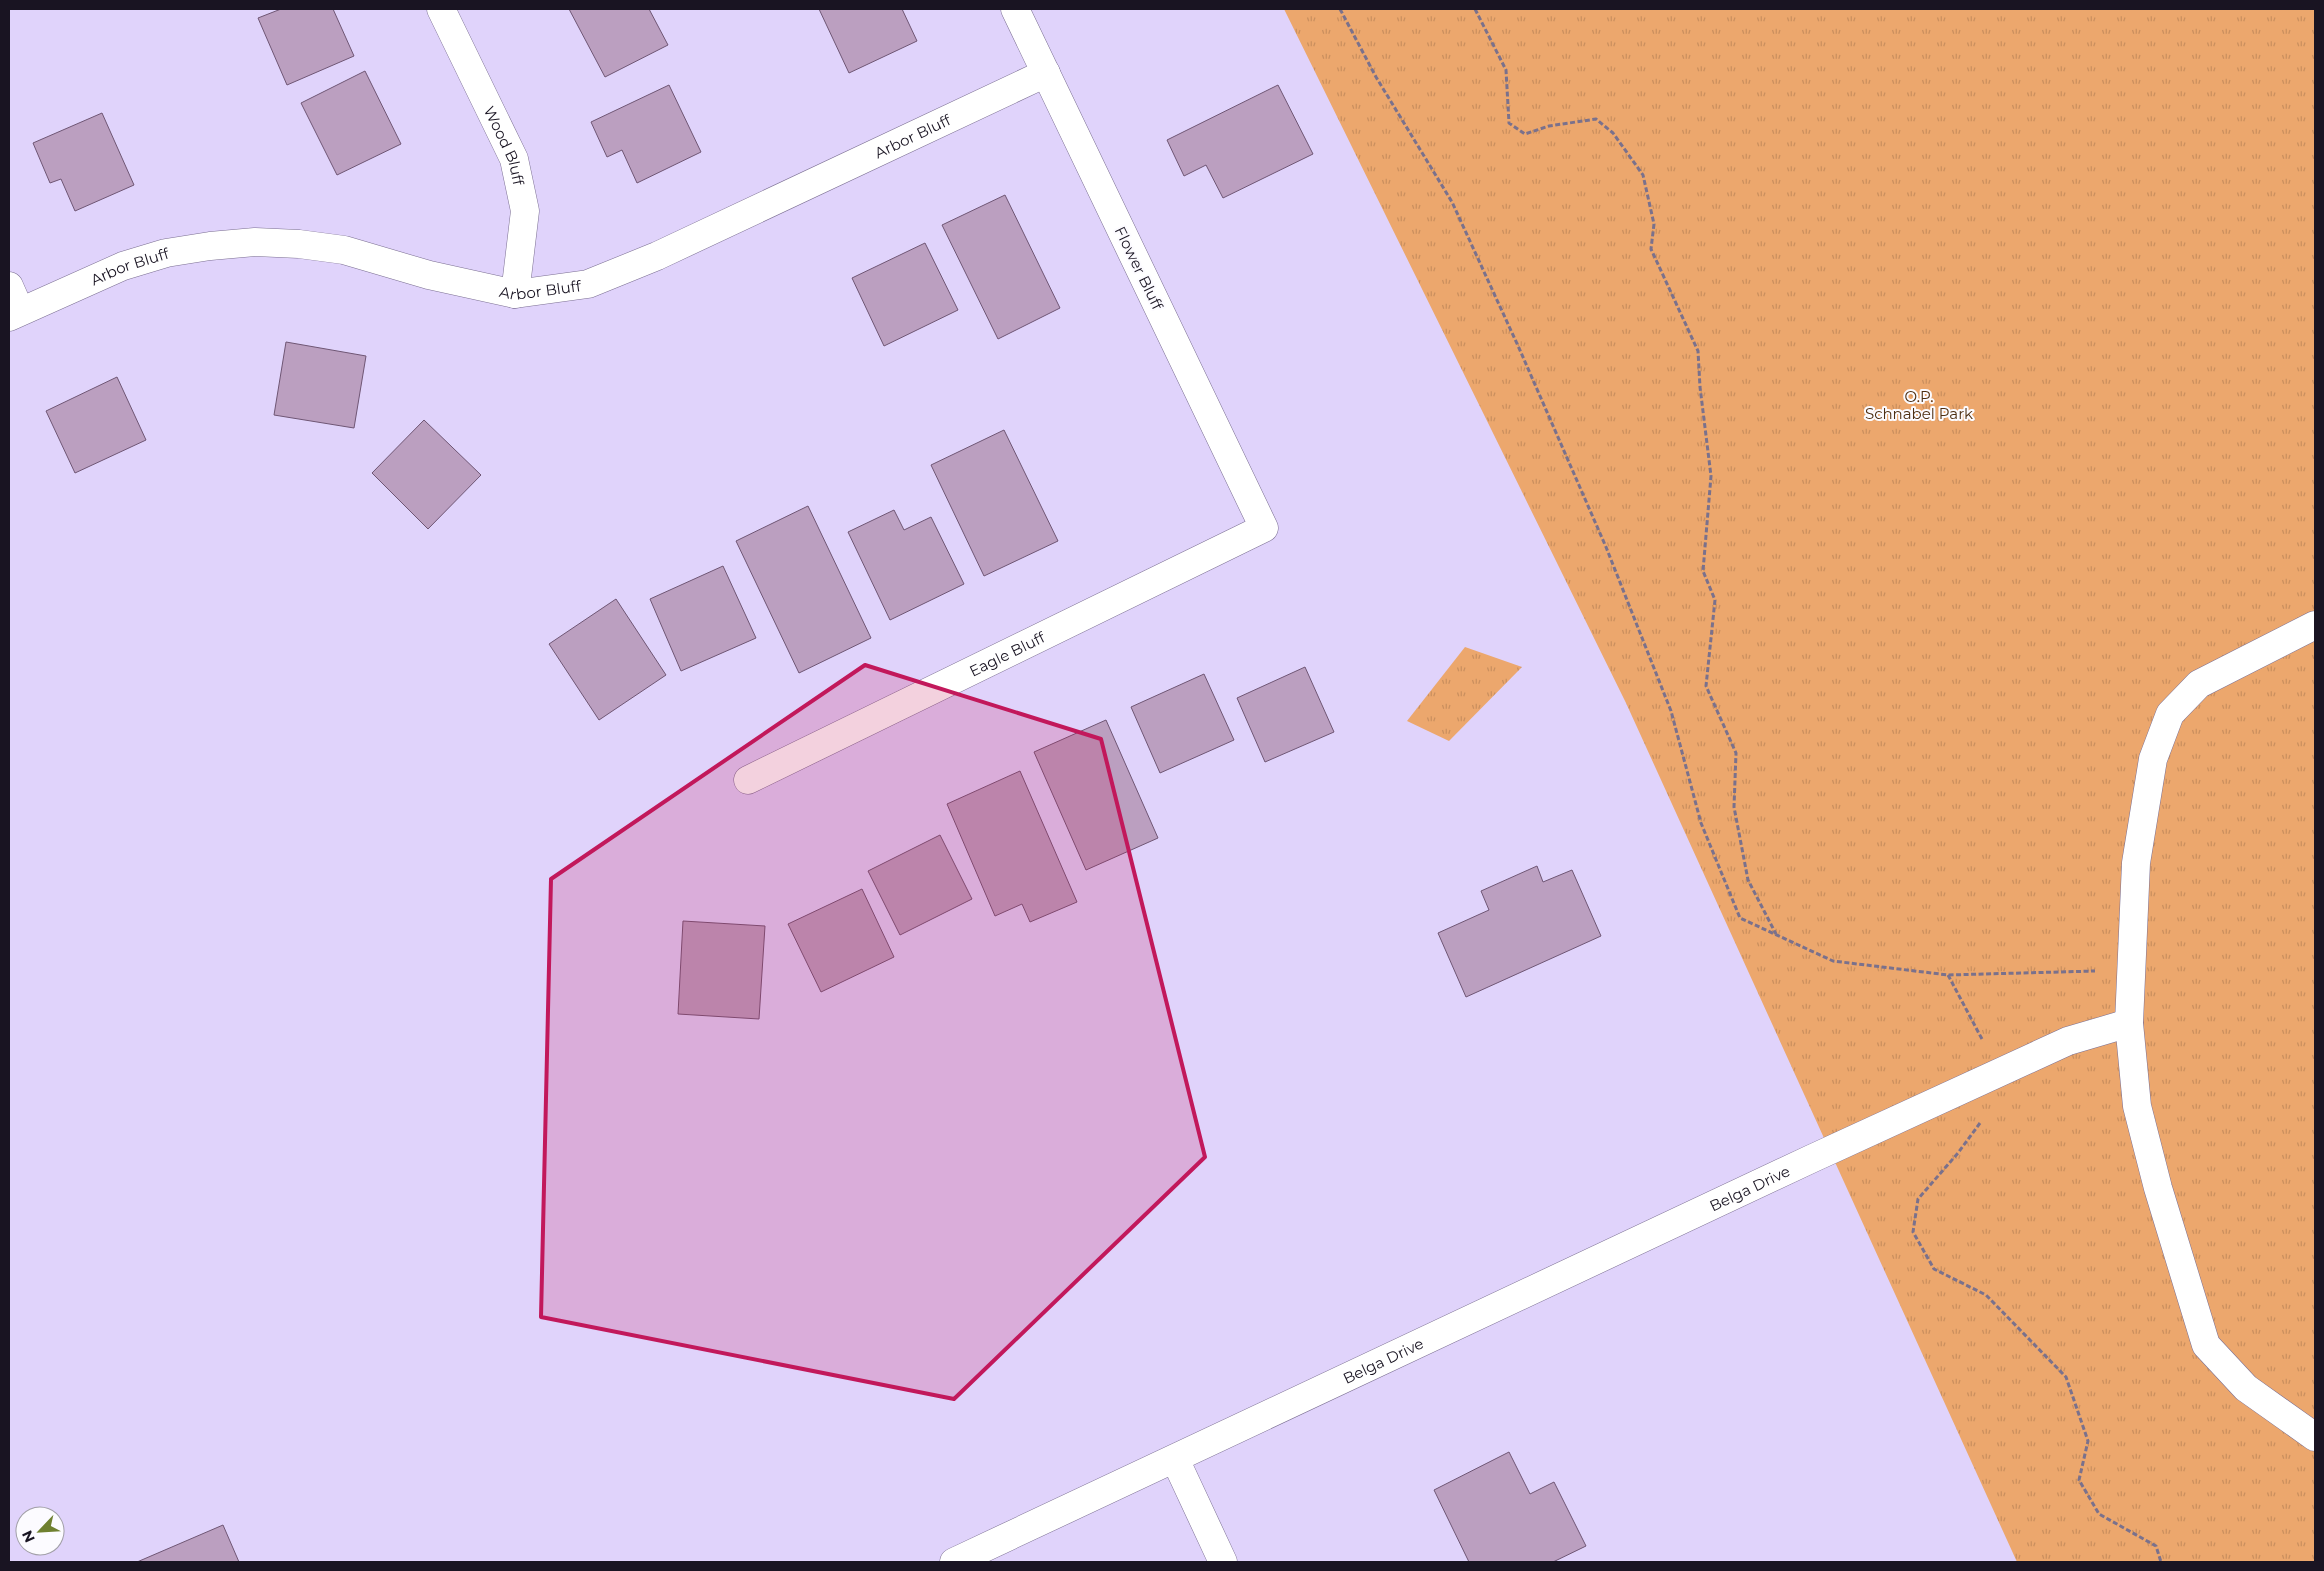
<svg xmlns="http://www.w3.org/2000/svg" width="2324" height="1571" viewBox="0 0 2324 1571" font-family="Montserrat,sans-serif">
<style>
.park{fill:url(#park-tufts)}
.building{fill:#bb9fc0;stroke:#6f5674}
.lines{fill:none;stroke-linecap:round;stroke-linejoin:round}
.minor-casing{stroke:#7b6f92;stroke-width:29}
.path{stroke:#7a718c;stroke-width:3;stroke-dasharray:5 2.5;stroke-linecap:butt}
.minor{stroke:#fff;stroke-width:28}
.marked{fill:#c2185b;fill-opacity:0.2;stroke:#c2185b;stroke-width:4;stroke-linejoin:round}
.labels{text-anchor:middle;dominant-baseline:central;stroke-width:4;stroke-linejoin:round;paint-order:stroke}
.street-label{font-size:15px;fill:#191422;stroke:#fcfbff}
.park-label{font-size:15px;fill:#4d2e11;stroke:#fcfbff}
</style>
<defs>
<pattern id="park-tufts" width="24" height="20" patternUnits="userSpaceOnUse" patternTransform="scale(1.25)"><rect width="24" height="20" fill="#eca76d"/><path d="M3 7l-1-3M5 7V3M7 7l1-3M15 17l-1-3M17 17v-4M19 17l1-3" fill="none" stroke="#ca8f5e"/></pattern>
</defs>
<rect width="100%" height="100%" fill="#e0d3fb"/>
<g class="park">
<polygon points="1284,9 2315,9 2315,1562 2017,1562 1626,703"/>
<polygon points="1465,647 1522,667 1449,741 1407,721"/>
</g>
<g class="building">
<polygon points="281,9 333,9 354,56 287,85 258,18"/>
<polygon points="569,9 649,9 668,45 605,77"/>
<polygon points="819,9 902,9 917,41 849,73"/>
<polygon points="365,71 401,144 337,175 301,103"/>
<polygon points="669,85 701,152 637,183 622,150 607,157 591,122"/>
<polygon points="1278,85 1313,154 1223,198 1206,165 1184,176 1167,140"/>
<polygon points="102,113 134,185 75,211 61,179 50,183 33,143"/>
<polygon points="1005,195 1060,308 998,339 942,225"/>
<polygon points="925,243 958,310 884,346 852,278"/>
<polygon points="286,342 366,356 354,428 274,415"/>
<polygon points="117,377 146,440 75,473 46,411"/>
<polygon points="424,420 481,475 428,529 372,473"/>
<polygon points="1004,430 1058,541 984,576 931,465"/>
<polygon points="808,506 871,638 799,673 736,541"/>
<polygon points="894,510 904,530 931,517 964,584 890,620 848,532"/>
<polygon points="723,566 756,638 681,671 650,599"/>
<polygon points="616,599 666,675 599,720 549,644"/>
<polygon points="1305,667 1334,732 1265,762 1237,698"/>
<polygon points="1204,674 1234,740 1160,773 1131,707"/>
<polygon points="1106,720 1158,838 1086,870 1034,752"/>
<polygon points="1020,771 1077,902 1030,922 1022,904 995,916 947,804"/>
<polygon points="940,835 972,899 900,935 868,871"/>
<polygon points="1537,866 1543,882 1572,870 1601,936 1466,997 1438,933 1489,910 1481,891"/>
<polygon points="862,889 894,957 821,992 788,924"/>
<polygon points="683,921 765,926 759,1019 678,1014"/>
<polygon points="1509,1452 1530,1494 1554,1482 1586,1546 1553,1562 1469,1562 1434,1490"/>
<polygon points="223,1525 239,1562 137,1562"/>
</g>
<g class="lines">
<g class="minor-casing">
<g id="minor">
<path id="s1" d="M 441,9 L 514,159 L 525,211 L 515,294"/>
<polyline points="9,286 20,311"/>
<path id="s2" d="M 9,317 L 123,266 L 166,253 L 210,246 L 255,242 L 299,244 L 344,250 L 429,275 L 515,294 L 588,284 L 657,256 L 1046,73"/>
<polyline points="2315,625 2199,684 2170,714 2153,759 2136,863 2129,1023 2137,1106 2158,1188 2206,1345 2246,1388 2315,1437"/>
<path id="s3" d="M 748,780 L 1264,528 L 1015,9"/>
<polyline points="1175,1459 1223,1562"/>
<path id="s4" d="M 954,1562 L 1811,1159 L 2068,1041 L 2129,1023"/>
</g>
</g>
<g class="path">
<polyline points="1340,9 1376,77 1452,202 1519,348 1606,547 1671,711 1701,823 1740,918 1833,961 1948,975 2095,971"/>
<polyline points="1475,9 1506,70 1509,123 1525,134 1549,126 1596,119 1613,133 1643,175 1654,224 1651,249 1698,351 1700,387 1711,476 1703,571 1715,600 1706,686 1736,753 1734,807 1748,880 1776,934"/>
<polyline points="1948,975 1983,1041"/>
<polyline points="1980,1123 1958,1153 1918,1199 1913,1232 1934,1269 1986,1295 2066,1377 2088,1441 2079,1480 2099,1514 2156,1546 2161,1562"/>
</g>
<use href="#minor" class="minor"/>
</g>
<path class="marked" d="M 865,665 L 1101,739 L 1205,1157 L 954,1399 L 541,1317 L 551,879 Z"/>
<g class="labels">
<g class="street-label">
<text stroke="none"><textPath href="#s2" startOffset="956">Arbor Bluff</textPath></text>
<text stroke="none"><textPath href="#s1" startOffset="151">Wood Bluff</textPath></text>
<text stroke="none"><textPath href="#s2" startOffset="131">Arbor Bluff</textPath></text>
<text transform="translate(1139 268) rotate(64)">Flower Bluff</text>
<text stroke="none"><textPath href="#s2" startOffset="551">Arbor Bluff</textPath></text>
<text stroke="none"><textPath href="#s3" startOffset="288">Eagle Bluff</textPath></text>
<text stroke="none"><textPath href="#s4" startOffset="879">Belga Drive</textPath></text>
<text stroke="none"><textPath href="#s4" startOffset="474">Belga Drive</textPath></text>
</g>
<g class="park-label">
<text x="1919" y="396">O.P.<tspan x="1919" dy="17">Schnabel Park</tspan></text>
</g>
</g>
<rect width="2324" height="1571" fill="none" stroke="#191422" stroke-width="20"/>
<g transform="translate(40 1531) rotate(245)"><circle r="24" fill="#fcfbff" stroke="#a19fa7"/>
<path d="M0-4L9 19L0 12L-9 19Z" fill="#6f8030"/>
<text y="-8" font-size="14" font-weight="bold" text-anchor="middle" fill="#191422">N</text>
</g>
</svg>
